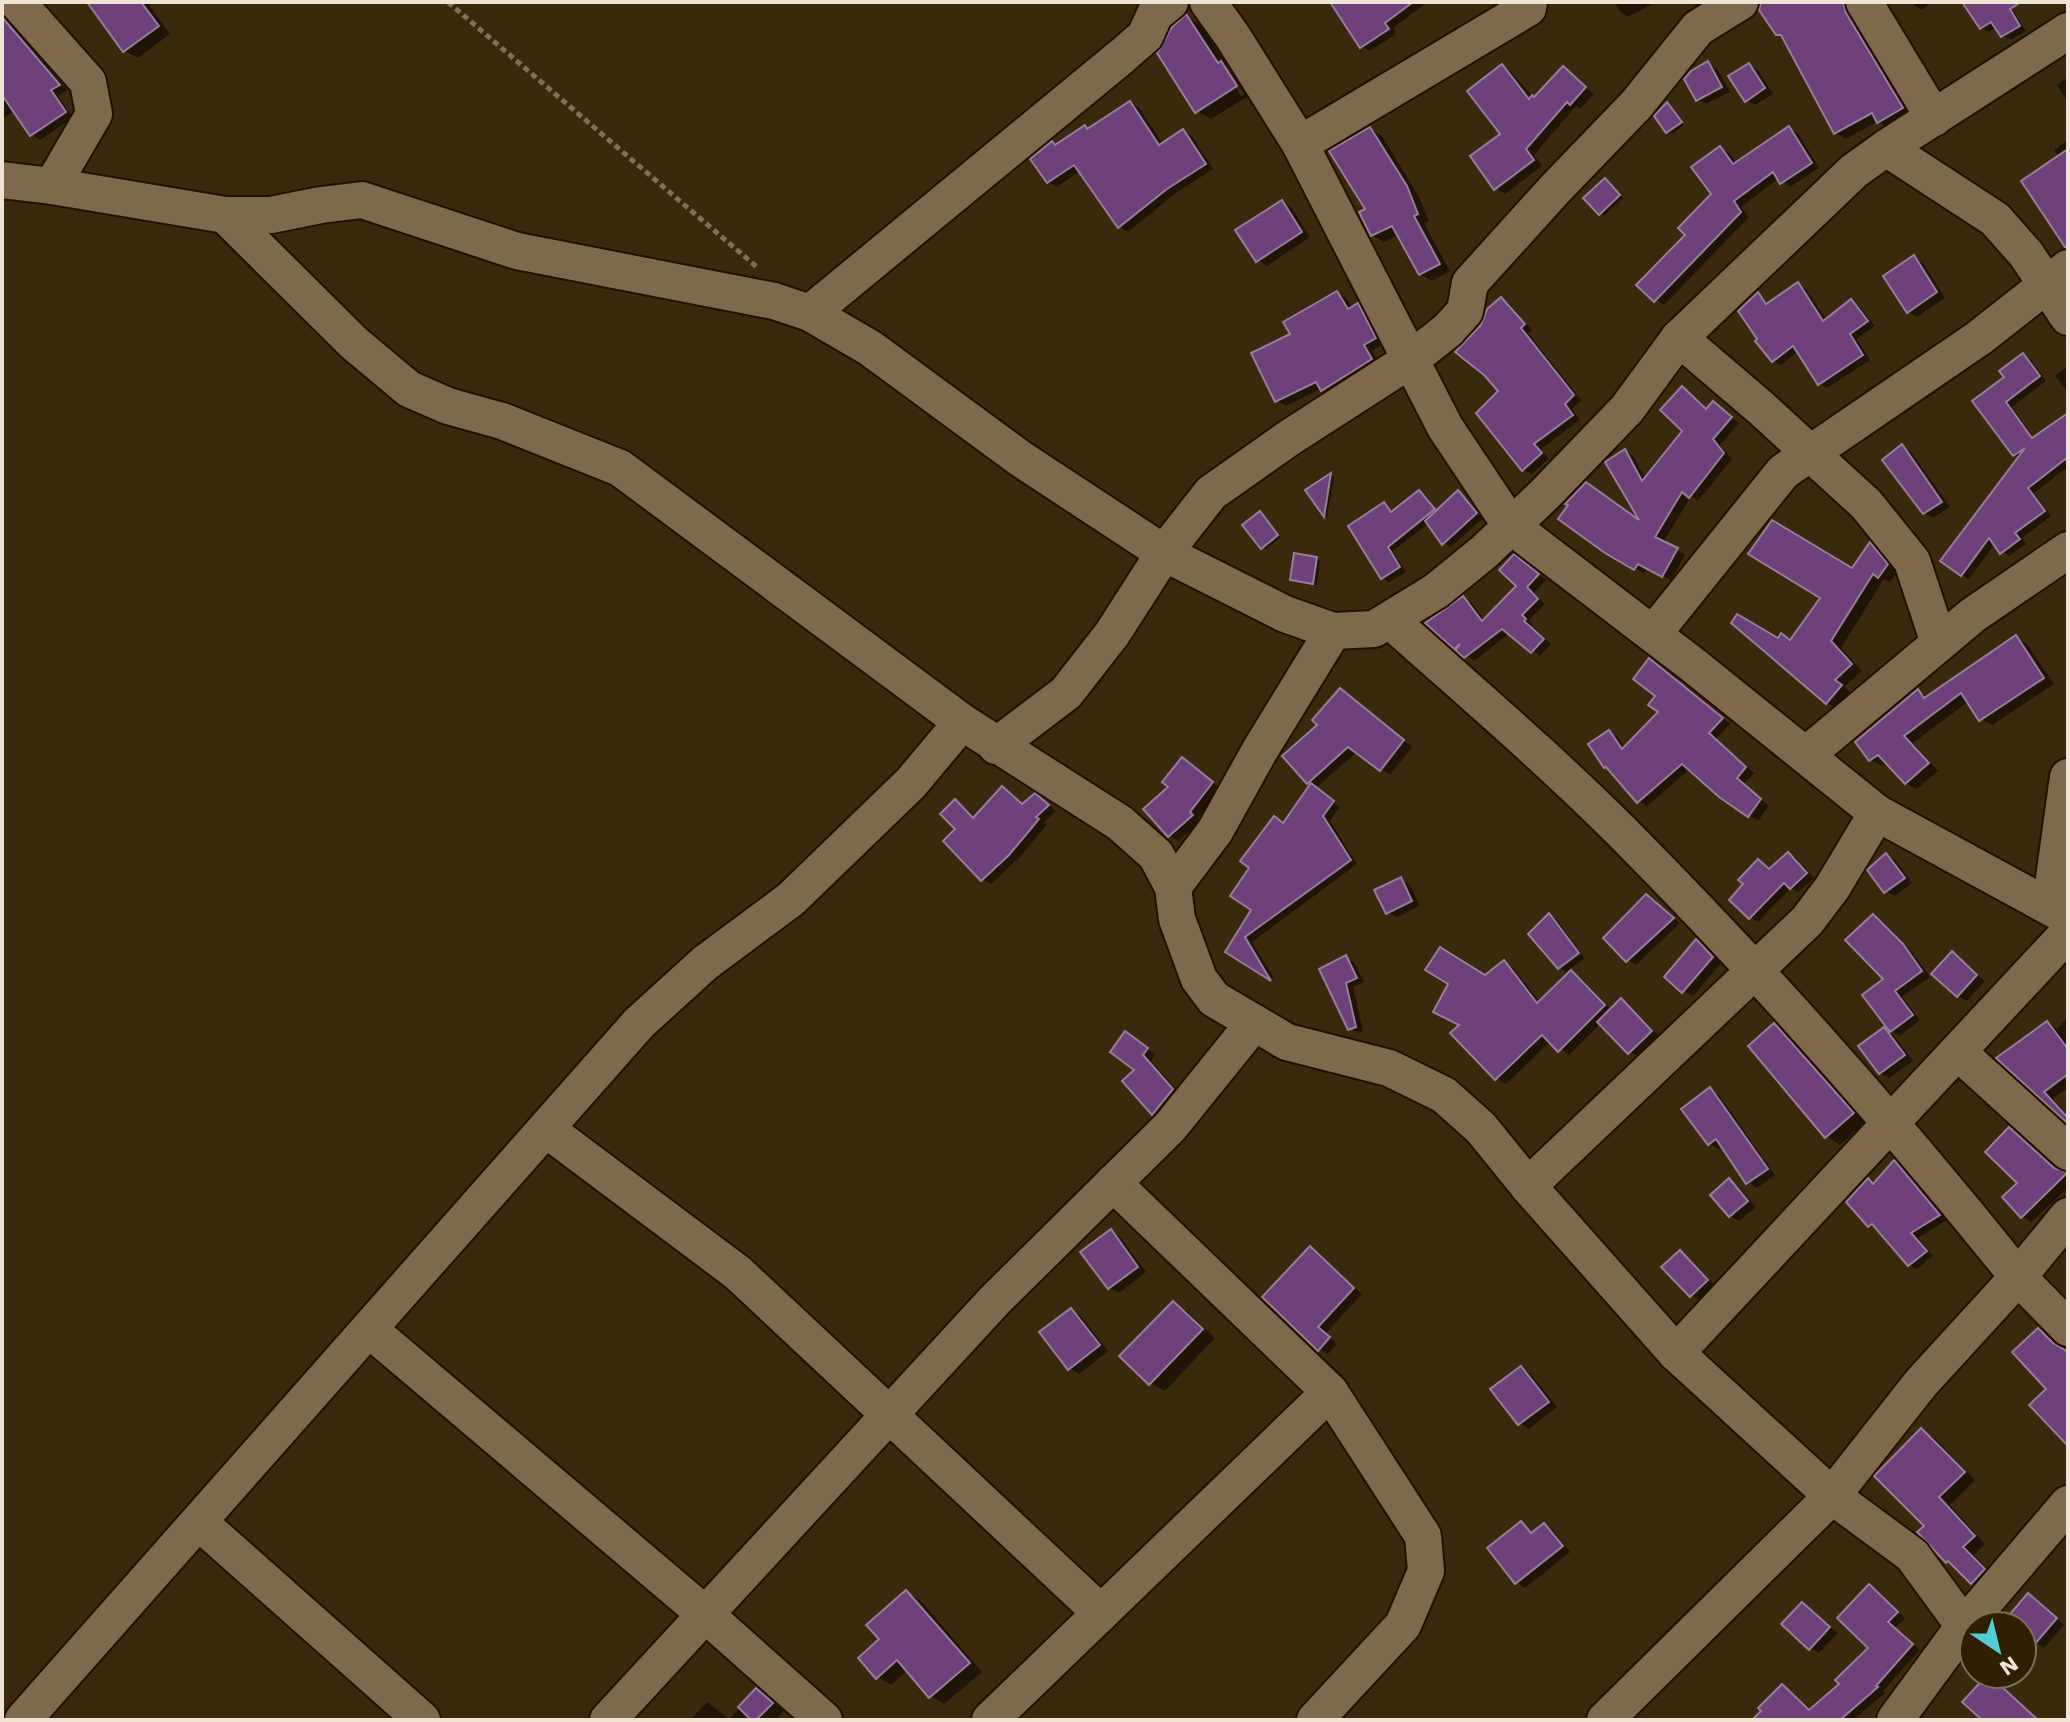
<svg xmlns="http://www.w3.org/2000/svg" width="2070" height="1722" viewBox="0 0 2070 1722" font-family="'Work Sans',sans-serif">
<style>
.shadow{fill:#0007;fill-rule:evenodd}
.building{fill:#6e417b;stroke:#947e9b;stroke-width:2}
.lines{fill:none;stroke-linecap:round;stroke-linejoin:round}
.minor-casing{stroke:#210;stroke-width:40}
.path{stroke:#807059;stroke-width:5;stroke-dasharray:6 4;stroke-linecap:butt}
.minor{stroke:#7e694d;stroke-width:36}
</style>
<rect width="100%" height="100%" fill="#3b290e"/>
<g class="shadow">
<polygon points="89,2 147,2 170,34 138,58 125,51"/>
<polygon points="1334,2 1428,2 1393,28 1396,34 1370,51 1361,46"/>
<polygon points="1614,2 1656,2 1628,17 1620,12"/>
<polygon points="1691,2 1714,2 1702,10"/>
<polygon points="1769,2 1851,2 1913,114 1889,128 1878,121 1846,139 1835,133"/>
<polygon points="1910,2 1933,2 1921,10"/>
<polygon points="1964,2 2008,2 2026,31 2011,40 2003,36 1997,27 1989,32 1981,28"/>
<polygon points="2,17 8,20 67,90 58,96 73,118 40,140 32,135 15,110 4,118 2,116"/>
<path d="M 1187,17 L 1201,25 L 1228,67 L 1236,72 L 1250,95 L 1211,119 L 1197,111 ZM 1222,66 L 1227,66 L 1244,94 L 1241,96 Z"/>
<polygon points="1708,64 1717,69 1730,92 1706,104 1697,99"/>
<polygon points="1749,65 1758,70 1773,94 1755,105 1746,100"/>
<polygon points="1502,66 1511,72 1535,99 1563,68 1594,94 1580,109 1576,106 1534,155 1542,166 1505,194 1496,188 1503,134"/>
<polygon points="2068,77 2068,102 2057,85"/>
<polygon points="1131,103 1139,108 1163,144 1183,131 1192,136 1213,169 1176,193 1128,232 1120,227 1080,171 1057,187 1048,182 1052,143 1057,146 1085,128 1089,130"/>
<polygon points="1668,105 1684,125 1672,134 1668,132"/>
<polygon points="1370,129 1382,136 1418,195 1429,221 1424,223 1450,271 1432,281 1420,274 1399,235 1384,242 1372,235 1368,210"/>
<polygon points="1789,129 1798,133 1819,168 1790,187 1779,178 1741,207 1749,217 1664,305 1656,300 1639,285 1688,235 1713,194 1720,148 1729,153 1737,164"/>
<polygon points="2068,140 2068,245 2059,158 2054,150"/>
<polygon points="1609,183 1623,198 1604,216 1600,213"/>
<polygon points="1282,202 1291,207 1310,237 1267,266 1258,260"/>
<polygon points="1914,258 1923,263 1945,298 1917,317 1908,311"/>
<polygon points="1798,285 1806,289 1827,321 1851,301 1859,306 1875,326 1857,339 1870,360 1827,388 1819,383 1799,351 1781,365 1773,361 1760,339 1758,294 1769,304"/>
<polygon points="1337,293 1346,298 1353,309 1358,306 1367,311 1384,344 1372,351 1380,365 1332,394 1322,388 1286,406 1277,401 1293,334"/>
<polygon points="1501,299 1510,304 1532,330 1528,333 1581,400 1572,409 1580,420 1541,449 1549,459 1532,474 1524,470 1479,413 1501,392 1482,326"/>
<polygon points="2023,356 2031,360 2046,381 2012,407 2035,439 2068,416 2068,474 2065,469 2034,493 2051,516 2022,538 2026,544 2009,556 1995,544 1969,579 1962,575 2020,458 2014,454 1975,401 2007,378"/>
<polygon points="2068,366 2068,393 2055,376"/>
<polygon points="1682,389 1708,410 1713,403 1739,423 1720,445 1732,459 1698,501 1691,496 1663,543 1685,555 1671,580 1647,567 1644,573 1606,551 1644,525 1625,451 1633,456 1646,480 1685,431"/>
<polygon points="1902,447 1911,452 1950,507 1933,518 1924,513"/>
<polygon points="1331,475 1334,477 1327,517 1307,491"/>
<polygon points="1419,492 1426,496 1438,511 1459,493 1466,497 1483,518 1451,547 1444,543 1429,523 1393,551 1406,572 1389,582 1382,578 1384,504 1394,513"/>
<polygon points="1260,513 1281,537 1266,549 1262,547"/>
<polygon points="1870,545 1881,551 1898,572 1890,582 1884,579 1841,648 1862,671 1844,687 1851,693 1837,709 1827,703 1778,641 1792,642 1852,571"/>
<polygon points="1317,559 1320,561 1317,585 1292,579"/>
<polygon points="1522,562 1546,580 1534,593 1545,604 1529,620 1533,625 1531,626 1551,644 1540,656 1510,633 1474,661 1455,647 1463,599 1472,603 1485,621 1519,586"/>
<polygon points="2016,637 2027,644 2054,684 1992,725 1981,719 1969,701 1913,743 1938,771 1917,789 1906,783 1888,762 1882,766 1871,760 1857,742 1918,691 1928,697"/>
<polygon points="1658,666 1730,724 1716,739 1754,773 1744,784 1769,806 1758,821 1720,796 1690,769 1647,806 1638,801 1613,771 1605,767 1609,732 1618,737 1625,749 1662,712 1657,696"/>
<polygon points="1340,690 1412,747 1390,775 1358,751 1316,788 1340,807 1330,821 1357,864 1252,942 1275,980 1228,951 1254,909 1284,824 1312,785 1308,782 1320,725"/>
<polygon points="1191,765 1221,789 1198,818 1201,821 1178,841 1169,835 1172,787"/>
<polygon points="1002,788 1024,805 1044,801 1056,811 1044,822 1047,825 1018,859 991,884 982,879 958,829 955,802 975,819"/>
<polygon points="1789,854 1796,858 1814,878 1798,892 1791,888 1758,922 1750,917 1759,861 1771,870"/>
<polygon points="1886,855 1895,860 1912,883 1895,896 1886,891"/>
<polygon points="1401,879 1410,885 1420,906 1397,917 1387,912"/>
<polygon points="1647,896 1680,923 1636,965 1628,960"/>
<polygon points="1550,916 1557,920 1585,958 1566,972 1559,967"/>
<polygon points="1873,916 1882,921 1912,952 1930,977 1902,997 1920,1020 1900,1036 1891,1031 1886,980"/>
<polygon points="1697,941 1705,947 1721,963 1693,996 1684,991"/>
<polygon points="1952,953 1985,981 1967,1001 1958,996"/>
<polygon points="1346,958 1354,962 1364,982 1353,987 1363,1031 1358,1033 1350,1028 1322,970"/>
<polygon points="1504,963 1513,968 1541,1003 1571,972 1581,978 1611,1010 1621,1001 1630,1006 1660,1037 1639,1057 1630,1052 1601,1023 1569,1055 1551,1041 1506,1084 1496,1078 1462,1025 1486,977"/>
<polygon points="2068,1016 2068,1087 2053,1099 2068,1115 2068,1121 1999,1059 2047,1023 2057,1029"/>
<polygon points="1775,1026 1789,1034 1867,1122 1840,1145 1826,1136"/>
<polygon points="1884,1029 1893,1034 1913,1061 1889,1078 1880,1073"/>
<polygon points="1135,1039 1155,1054 1151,1061 1181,1095 1162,1118 1154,1113 1137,1070"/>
<polygon points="1710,1090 1719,1095 1775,1175 1757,1188 1748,1182 1723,1146 1719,1149 1710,1144"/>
<polygon points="2010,1130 2062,1174 2068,1174 2068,1188 2031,1222 2022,1216 2020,1183"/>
<polygon points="1895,1162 1902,1167 1947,1220 1918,1238 1933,1256 1917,1269 1909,1265 1879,1229 1869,1225 1868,1181 1876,1185"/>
<polygon points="1729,1181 1738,1186 1756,1207 1739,1221 1730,1216"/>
<polygon points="1111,1232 1120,1237 1146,1272 1119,1293 1110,1288"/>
<polygon points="1310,1249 1362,1294 1326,1333 1337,1344 1328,1354 1319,1349"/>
<polygon points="1680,1252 1689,1258 1715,1286 1700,1300 1691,1295"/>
<polygon points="1174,1304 1188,1312 1215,1338 1165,1391 1150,1383"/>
<polygon points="1071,1310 1080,1315 1108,1351 1079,1374 1070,1368"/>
<polygon points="2039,1330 2068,1352 2068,1442 2049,1389"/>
<polygon points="1521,1368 1530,1373 1557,1407 1529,1429 1520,1424"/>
<polygon points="1922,1431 1934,1438 1975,1480 1950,1505 1985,1544 1974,1555 1996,1577 1984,1590 1947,1561 1927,1526"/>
<polygon points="1522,1523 1534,1533 1544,1525 1553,1530 1570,1552 1525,1588 1516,1582"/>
<polygon points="1870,1587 1905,1618 1895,1628 1920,1650 1883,1691 1885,1693 1853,1720 1825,1720 1842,1684 1871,1648"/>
<polygon points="906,1592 920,1600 982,1672 944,1704 931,1696 908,1670 891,1685 877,1677 881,1639"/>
<polygon points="2029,1596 2064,1625 2044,1648 2022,1632 2022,1626 2015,1626"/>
<polygon points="1802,1604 1838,1633 1819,1653 1810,1648"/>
<polygon points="1989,1676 1997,1681 2036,1717 2034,1720 1985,1720"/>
<polygon points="757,1690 784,1711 775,1720 690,1720 707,1702 729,1719"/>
</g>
<g class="building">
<polygon points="87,2 141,2 159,26 123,52"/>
<polygon points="1330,2 1413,2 1385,23 1389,29 1360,48"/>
<polygon points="1761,2 1843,2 1846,13 1903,108 1877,123 1872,113 1834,134 1781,35 1776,35 1759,10"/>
<polygon points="1962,2 2021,2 2010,9 2020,26 2001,37 1991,22 1980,29"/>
<polygon points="1186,14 1218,63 1221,61 1237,86 1195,113 1157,53 1172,27"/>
<polygon points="2,17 60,85 51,90 66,112 30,136 2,95"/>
<polygon points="1708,61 1722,87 1696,101 1684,79 1691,71"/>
<polygon points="1749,63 1765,88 1745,102 1728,76"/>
<polygon points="1502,64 1529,99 1532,95 1534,97 1563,66 1586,87 1570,105 1567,102 1526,149 1534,160 1494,190 1470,156 1500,134 1467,91"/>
<polygon points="1130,101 1159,145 1183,129 1206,164 1167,189 1118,228 1074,165 1047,183 1030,159 1052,141 1055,145 1085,125 1087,129"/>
<polygon points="1667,102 1682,122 1666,133 1654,116"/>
<polygon points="1789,126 1812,163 1780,184 1773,172 1734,201 1741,212 1654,302 1636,285 1685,235 1678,228 1711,194 1691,167 1720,146 1733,164"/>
<polygon points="1370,127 1407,186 1418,214 1414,216 1440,264 1419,275 1392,226 1371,236 1359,212 1365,209 1329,151"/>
<polygon points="2068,149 2068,247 2065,247 2021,181"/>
<polygon points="1605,178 1620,195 1599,215 1583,198"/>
<polygon points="1282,200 1302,232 1256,262 1235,230"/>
<polygon points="1914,255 1937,292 1907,313 1883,276"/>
<polygon points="1798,282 1823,321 1851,299 1868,321 1850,334 1863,355 1818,385 1793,346 1772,362 1755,341 1757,339 1738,311 1758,292 1766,304"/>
<polygon points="1337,291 1348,309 1358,303 1376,338 1364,345 1372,359 1321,391 1316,382 1275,402 1251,353 1290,334 1283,322"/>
<polygon points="1501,297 1525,324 1521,328 1574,395 1565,404 1573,415 1534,444 1542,453 1522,471 1476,413 1498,391 1484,375 1455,352 1481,325 1487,309"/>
<polygon points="2023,353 2040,376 2006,402 2032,438 2068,413 2068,457 2028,488 2045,511 2015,533 2020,539 2000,554 1989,538 1961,576 1940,561 2025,448 2013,456 1972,401 2004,377 1999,371"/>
<polygon points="1682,386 1706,409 1713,401 1732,417 1713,439 1724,453 1689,498 1682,492 1655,537 1678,548 1662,577 1638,564 1634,570 1605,553 1558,519 1568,505 1565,504 1586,482 1639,520 1605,462 1625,449 1642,481 1682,431 1660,410"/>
<polygon points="1902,444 1942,502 1923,514 1882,460"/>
<polygon points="1331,473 1324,517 1305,490"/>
<polygon points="1419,490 1435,509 1388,547 1400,567 1381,579 1348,526 1384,502 1391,512"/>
<polygon points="1458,490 1477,513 1442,545 1425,521"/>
<polygon points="1260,511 1278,535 1261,549 1242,525"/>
<polygon points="1772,520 1852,568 1870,542 1888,564 1878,578 1873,574 1831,641 1852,664 1835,680 1842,685 1826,704 1731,623 1737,614 1778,638 1781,633 1790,640 1820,598 1748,554"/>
<polygon points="1294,553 1317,557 1313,584 1290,580"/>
<polygon points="1514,554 1539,574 1527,587 1538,599 1522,615 1526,619 1524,621 1544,639 1531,653 1502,629 1464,658 1455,650 1460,644 1454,649 1425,623 1463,596 1482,621 1516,586 1499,570"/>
<polygon points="2016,635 2044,678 1979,721 1961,693 1904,736 1929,763 1905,784 1878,755 1869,761 1855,742 1918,689 1924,698"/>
<polygon points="1649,658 1723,718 1709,733 1746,767 1737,778 1761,799 1748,817 1719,797 1682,764 1637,803 1606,767 1604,768 1588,744 1609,730 1622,749 1658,712 1648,705 1655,696 1633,679"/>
<polygon points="1340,688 1404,740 1380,771 1348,747 1307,784 1282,756 1317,725 1312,720"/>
<polygon points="1182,757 1213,782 1190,812 1193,815 1168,837 1143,809 1168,787 1162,782"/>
<polygon points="1311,783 1334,801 1323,816 1351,860 1245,937 1271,981 1225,952 1251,910 1230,896 1249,868 1240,861 1274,816 1283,823"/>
<polygon points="1002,786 1022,804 1035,793 1049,805 1036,817 1039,819 1009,855 981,881 943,841 955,829 940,814 955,799 973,818"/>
<polygon points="1788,852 1807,873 1790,889 1784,883 1749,919 1729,900 1743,884 1738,880 1758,859 1769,869"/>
<polygon points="1886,853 1905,878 1884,893 1867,870"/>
<polygon points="1401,877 1412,901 1386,914 1374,890"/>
<polygon points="1646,894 1674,918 1626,962 1603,938"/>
<polygon points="1549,913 1579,953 1558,969 1528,934"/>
<polygon points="1873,914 1903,944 1922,971 1895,991 1913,1015 1890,1032 1862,995 1883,979 1845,940"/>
<polygon points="1696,939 1713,957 1682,993 1664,977"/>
<polygon points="1440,947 1485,975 1504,960 1537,1003 1571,970 1605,1005 1558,1052 1542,1035 1495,1080 1450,1033 1459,1025 1433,1012 1448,984 1425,970"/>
<polygon points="1952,951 1977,975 1957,997 1931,974"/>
<polygon points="1346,955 1357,978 1346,983 1356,1027 1348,1030 1319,969"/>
<polygon points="1621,998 1652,1031 1628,1054 1597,1022"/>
<polygon points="2047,1021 2068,1049 2068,1074 2044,1092 2068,1118 2068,1124 1996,1058"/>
<polygon points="1774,1023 1854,1113 1825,1138 1748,1046"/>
<polygon points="1884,1027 1905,1055 1879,1074 1858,1046"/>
<polygon points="1125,1031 1148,1048 1143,1055 1173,1089 1152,1115 1122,1081 1134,1070 1110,1052"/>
<polygon points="1710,1087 1768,1169 1746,1184 1716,1139 1708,1145 1681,1109"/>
<polygon points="2009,1127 2054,1168 2068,1172 2021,1218 2002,1197 2017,1183 1985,1152"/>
<polygon points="1894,1160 1940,1215 1911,1233 1927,1251 1908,1266 1872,1224 1868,1227 1846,1202 1868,1178 1873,1184"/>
<polygon points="1729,1178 1748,1201 1729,1217 1710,1195"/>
<polygon points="1111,1229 1138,1267 1108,1289 1080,1252"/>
<polygon points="1310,1246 1354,1288 1318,1327 1330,1337 1318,1351 1262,1297"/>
<polygon points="1680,1250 1708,1280 1690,1297 1661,1267"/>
<polygon points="1173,1301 1203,1329 1149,1385 1119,1356"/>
<polygon points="1071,1308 1100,1345 1068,1370 1039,1332"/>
<polygon points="2038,1328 2053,1343 2068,1352 2068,1446 2029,1405 2046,1389 2012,1352"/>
<polygon points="1521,1366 1549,1402 1518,1425 1490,1389"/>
<polygon points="1921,1428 1965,1472 1939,1497 1975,1536 1963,1547 1985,1569 1971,1584 1948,1561 1946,1563 1917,1532 1924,1526 1874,1476"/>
<polygon points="1521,1521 1531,1533 1544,1523 1563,1546 1515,1584 1487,1548"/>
<polygon points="1869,1584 1898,1612 1888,1622 1913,1644 1876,1686 1878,1687 1840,1720 1752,1720 1761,1711 1758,1708 1782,1684 1809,1710 1839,1684 1835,1680 1868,1648 1837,1618"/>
<polygon points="906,1590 970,1663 929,1698 897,1660 876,1679 858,1658 879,1639 866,1625"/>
<polygon points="2028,1593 2057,1618 2034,1645 2022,1635 2022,1626 2012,1626 2005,1620"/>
<polygon points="1802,1602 1830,1627 1809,1650 1781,1624"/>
<polygon points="1988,1674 2038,1720 1982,1720 1962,1702"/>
<polygon points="756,1688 773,1703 756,1720 751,1720 738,1707"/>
</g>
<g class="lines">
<g class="minor-casing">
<g id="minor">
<polyline points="17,2 88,82 94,114 52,186"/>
<polyline points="1208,2 1233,37 1300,144 1445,427 1511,526 1693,665 1877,813 2068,917"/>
<polyline points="1864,2 1934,118"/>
<polyline points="1300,144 1528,8 1529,2"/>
<polyline points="1886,148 1995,219 2026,254 2068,317"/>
<polyline points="2,180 52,186 225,215 271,215 321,205 362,200 517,251 774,301 810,313 870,348 1021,459 1164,553 1285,614 1333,631 1374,629 1436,591 1484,552 1545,494 1627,409 1679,338 1854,171 1886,148 2068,31"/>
<polyline points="225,215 354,343 409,389 448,406 502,421 620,468 962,722 1120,823 1156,855 1173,887 1177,919 1199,979 1214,999 1287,1042 1389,1068 1444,1095 1481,1128 1528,1186 1676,1353 1832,1496 1912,1555 1964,1626"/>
<polyline points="810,313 1122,56 1145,36 1155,14 1170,2"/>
<polyline points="1679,338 1761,408 1866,504 1912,561 1939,643"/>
<path d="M 1390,620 C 1468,690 1548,758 1623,833 C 1762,973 1894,1122 2018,1277 L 1921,1383 L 1832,1496 L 1605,1720"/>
<polyline points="1653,634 1783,472 1979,338 2068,268"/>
<polyline points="996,746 1066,693 1112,634 1164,553 1211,493 1289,438 1410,360 1448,330 1465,311 1470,283 1556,188 1636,105 1698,28 1740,2"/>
<polyline points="1806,755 1973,615 2068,550"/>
<polyline points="1173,887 1215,831 1260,750 1333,631"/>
<polyline points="2050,907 2068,777"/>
<polyline points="1958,1052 2068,1152"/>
<polyline points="546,1129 738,1273 1101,1613"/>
<polyline points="1113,1183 1330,1392 1423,1536 1426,1571 1403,1625 1315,1720"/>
<polyline points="1528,1186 1807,921 1832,888 1877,813"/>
<polyline points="2068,1216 2018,1277 2068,1328"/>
<polyline points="370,1330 706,1615 824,1720"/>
<polyline points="1676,1353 2068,933"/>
<polyline points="199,1522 422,1720"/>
<polyline points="23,1720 639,1023 705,963 791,899 911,783 962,722"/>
<polyline points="608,1720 995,1300 1170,1127 1254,1023"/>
<polyline points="990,1720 1330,1392"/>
<polyline points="1895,1720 1964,1626 2068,1504"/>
</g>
</g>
<polyline class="path" points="448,2 758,268"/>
<use href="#minor" class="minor"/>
</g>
<rect width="2070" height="1722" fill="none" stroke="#f0e4d4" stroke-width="8"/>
<g transform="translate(1998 1650) rotate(145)"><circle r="38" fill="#311f04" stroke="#7d6e57" stroke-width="2"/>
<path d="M0-6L14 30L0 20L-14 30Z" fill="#52ccd5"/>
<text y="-12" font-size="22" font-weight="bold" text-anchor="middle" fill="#f0e4d4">N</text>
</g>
</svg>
